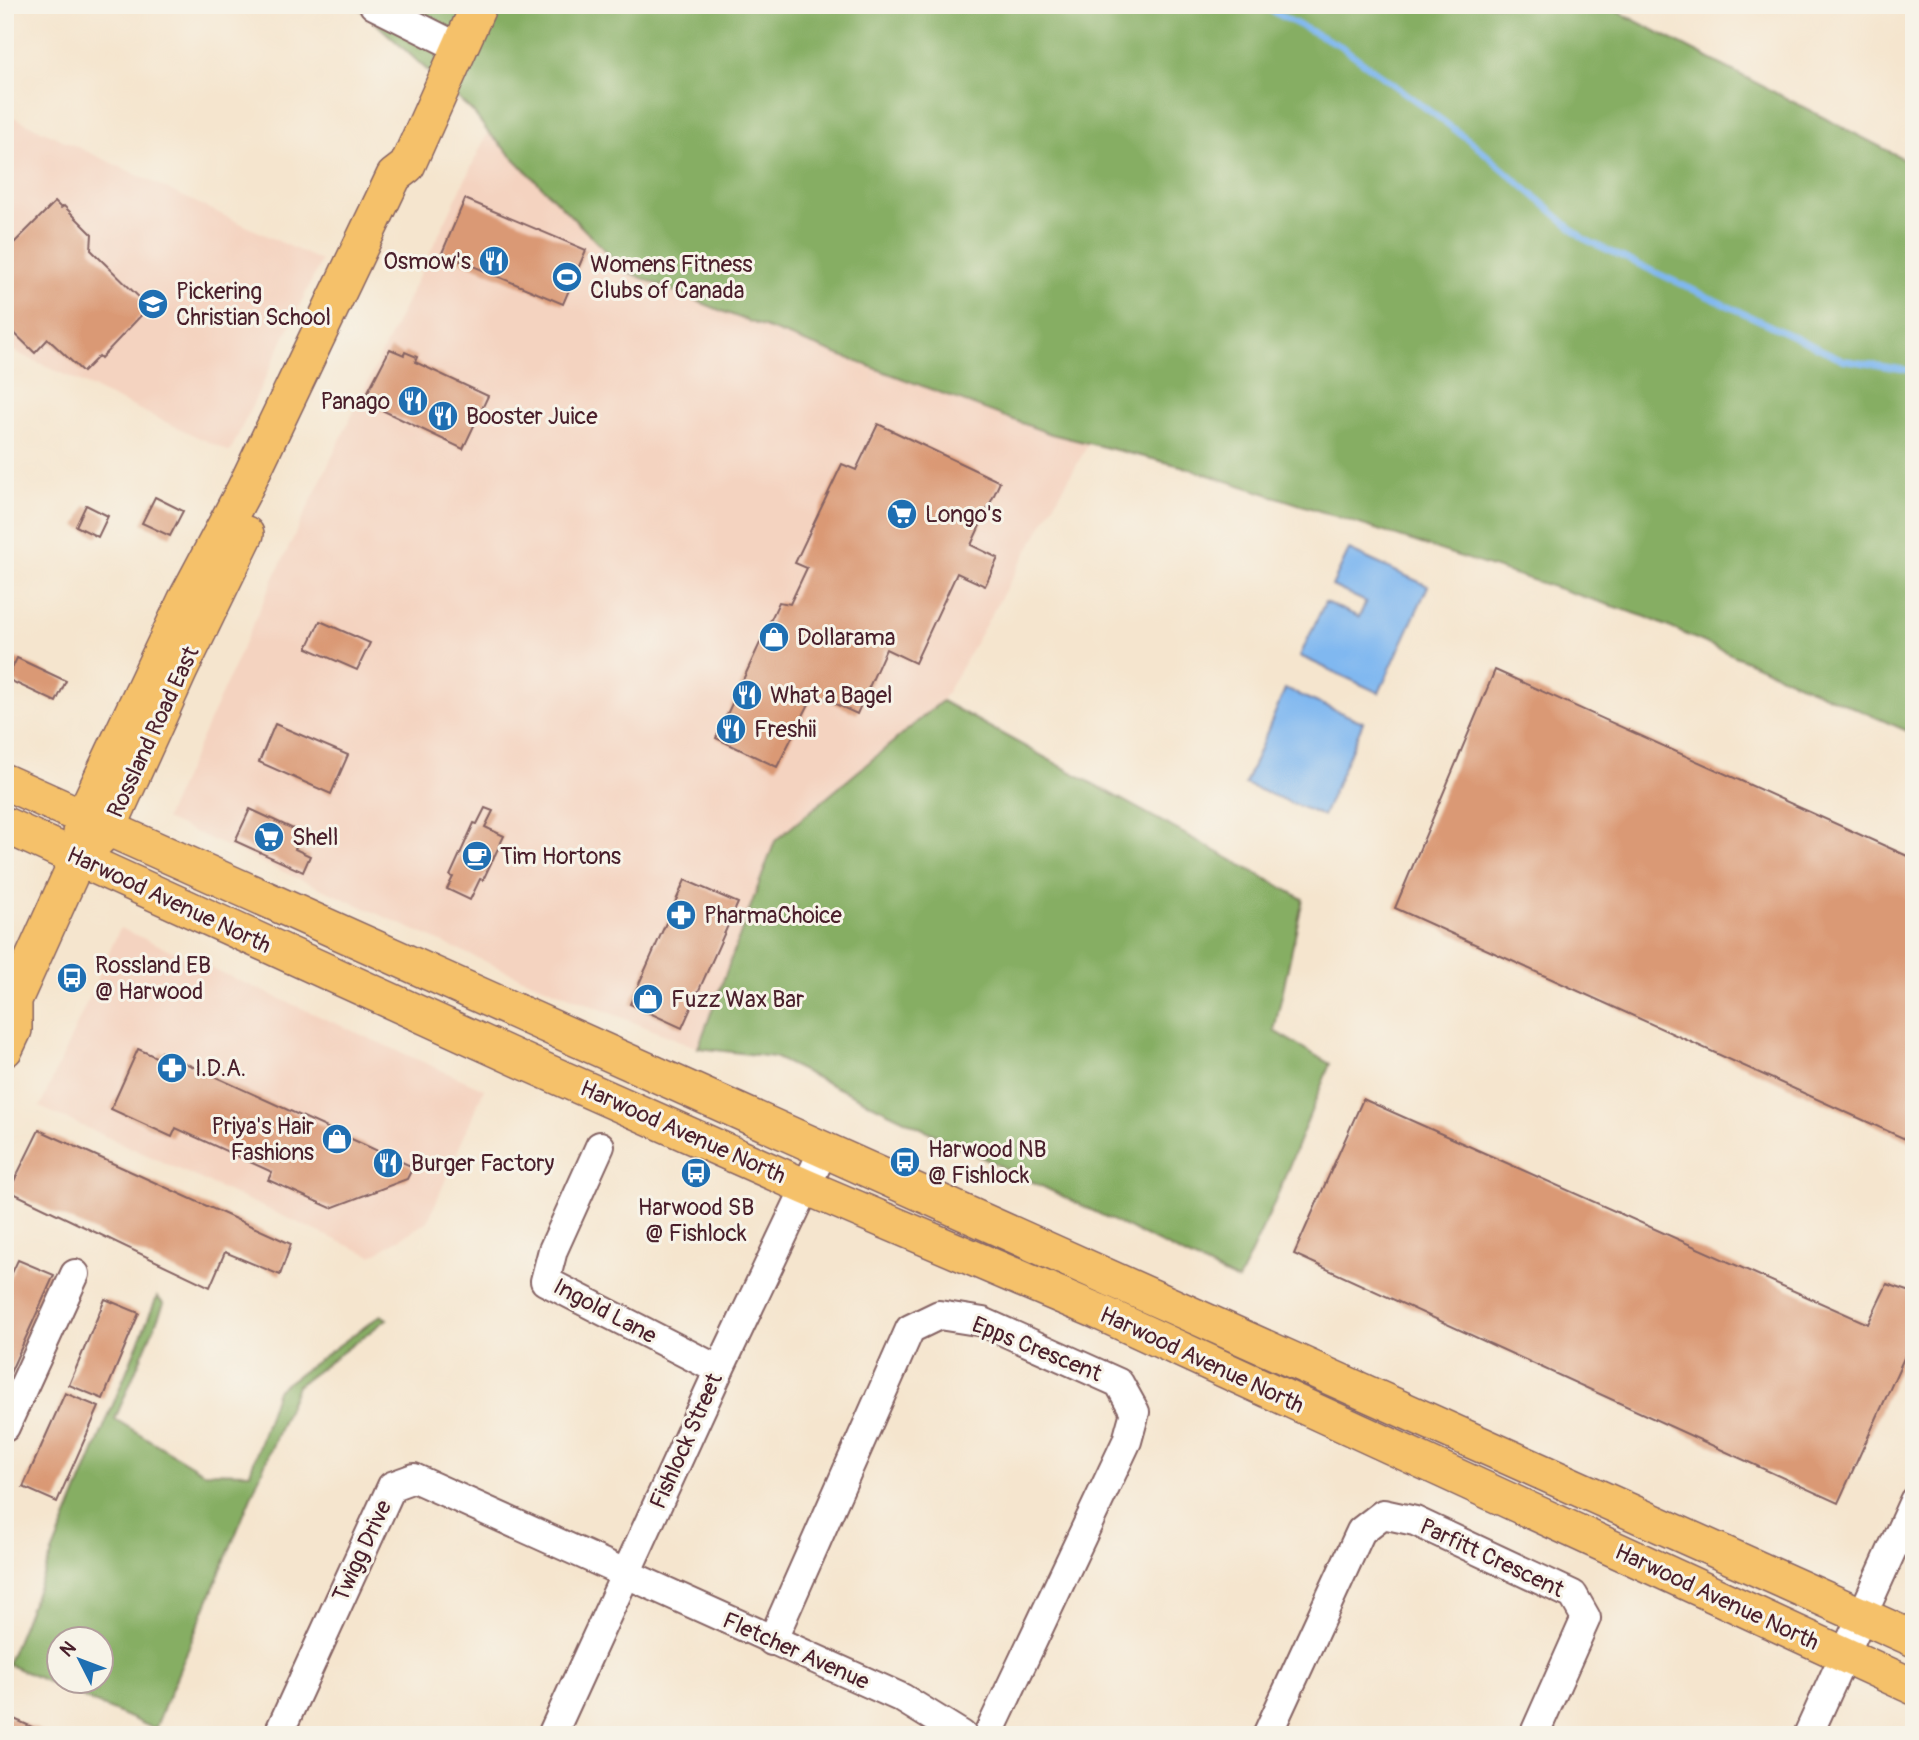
<svg xmlns="http://www.w3.org/2000/svg" width="1919" height="1740" viewBox="0 0 1919 1740" font-family="Pangolin,sans-serif">
<style>
.built{fill:#f4d3c0}
.forest{fill:#86ae64;stroke:#686648;stroke-width:2;fill-rule:evenodd}
.water{fill:#80b8f0;stroke:#656c8e;stroke-width:2}
.lines{fill:none;stroke-linecap:round;stroke-linejoin:round}
.stream{stroke:#80b8f0;stroke-width:6}
.building{fill:#da9974}
.minor-casing{stroke:#866464;stroke-width:32}
.major-casing{stroke:#866464;stroke-width:38}
.minor{stroke:#fff;stroke-width:28}
.major{stroke:#f5c16b;stroke-width:35}
.labels{text-anchor:middle;dominant-baseline:central;stroke-width:6;stroke-linejoin:round;paint-order:stroke}
.poi-label{font-size:23px;fill:#4a1f2b;stroke:#f7f3e8;text-anchor:start}
.street-label{font-size:23px;fill:#4a1f2b;stroke:#f7f3e8}
</style>
<rect width="100%" height="100%" fill="#f7f3e8"/>
<filter id="ink" filterUnits="userSpaceOnUse"><feTurbulence type="fractalNoise" baseFrequency=".0143" numOctaves="2"/><feDisplacementMap in="SourceGraphic" scale="14" xChannelSelector="R" yChannelSelector="G"/><feConvolveMatrix kernelMatrix="1 2 1 2 8 2 1 2 1" color-interpolation-filters="sRGB"/></filter>
<filter id="wash" filterUnits="userSpaceOnUse"><feTurbulence type="fractalNoise" baseFrequency=".00686" numOctaves="4" result="noise"/><feDisplacementMap in="SourceGraphic" scale="28" xChannelSelector="R" yChannelSelector="G"/><feGaussianBlur stdDeviation="1.57" result="paint"/><feColorMatrix in="noise" values="0 0 0 0 0 0 0 0 0 0 0 0 0 0 0 0 0 1.4 0 .05"/><feComposite in="paint" operator="in"/></filter>
<g filter="url(#wash)">
<rect width="100%" height="100%" fill="#f5e5ce"/>
<g class="built">
<polygon points="5,113 321,261 230,452 5,347"/>
<polygon points="488,132 625,271 1051,434 1089,443 942,701 775,841 698,1048 520,977 165,819 273,580"/>
<polygon points="120,928 484,1089 428,1221 372,1256 40,1107"/>
</g>
<g class="forest">
<polygon points="356,5 1605,5 1914,164 1914,734 1646,617 1181,466 1051,434 724,312 625,271 488,132 473,112"/>
<polygon points="942,701 1303,899 1274,1031 1330,1064 1273,1206 1238,1281 774,1057 698,1048 775,841"/>
<path d="M 157,1297 L 164,1304 L 115,1419 L 203,1472 L 250,1473 L 277,1390 L 381,1315 L 387,1319 L 297,1386 L 155,1729 L 7,1664 ZM 60,1638 L 102,1638 L 102,1680 L 60,1680 Z"/>
</g>
<g class="water">
<polygon points="1349,550 1428,586 1379,693 1300,656 1325,602 1359,617 1366,602 1332,586"/>
<polygon points="1285,689 1363,722 1323,816 1245,784"/>
</g>
<g class="lines">
<polyline class="stream" points="1259,5 1341,46 1473,143 1584,239 1844,360 1914,371"/>
</g>
<g id="blocks">
<g class="building">
<polygon points="465,199 586,250 563,304 442,253"/>
<polygon points="55,202 61,208 64,206 92,234 91,250 149,307 101,358 99,356 83,372 48,339 35,353 5,324 5,252"/>
<polygon points="390,349 404,355 405,352 417,357 415,362 488,396 463,449 363,401"/>
<polygon points="878,424 1000,482 971,545 998,558 985,586 957,573 915,663 886,649 857,714 814,694 777,767 716,738 779,602 790,604 807,568 795,563 842,464 856,470"/>
<polygon points="155,497 183,511 170,536 142,523"/>
<polygon points="86,505 108,516 98,537 76,526"/>
<polygon points="320,621 370,643 357,670 307,648"/>
<polygon points="17,658 66,681 56,702 7,679"/>
<polygon points="1495,670 1914,859 1914,1143 1395,908"/>
<polygon points="275,724 348,755 331,794 259,762"/>
<polygon points="485,808 493,811 485,827 504,836 483,880 480,879 470,900 447,889 453,877 450,876 474,823 477,824"/>
<polygon points="250,809 302,833 295,849 310,856 303,872 235,841"/>
<polygon points="685,880 738,903 682,1028 630,1004"/>
<polygon points="138,1049 158,1058 161,1052 413,1167 407,1179 331,1208 268,1180 272,1172 176,1128 172,1137 111,1109"/>
<polygon points="1363,1099 1868,1324 1887,1284 1914,1293 1914,1336 1838,1503 1294,1254"/>
<polygon points="39,1130 291,1244 280,1275 225,1252 210,1287 9,1191"/>
<polygon points="18,1260 54,1275 5,1384 5,1288"/>
<polygon points="105,1299 139,1313 103,1399 69,1385"/>
<polygon points="65,1393 99,1407 57,1502 23,1487"/>
<polygon points="5,1715 50,1735 5,1735"/>
</g>
</g>
</g>
<g filter="url(#ink)">
<use href="#blocks" fill-opacity="0" stroke="#866464" stroke-width="2"/>
<g class="lines">
<g class="minor-casing">
<g id="minor">
<polyline points="374,5 460,48"/>
<polyline points="600,1146 553,1250 545,1281 719,1370"/>
<polyline points="5,1427 75,1274"/>
<polyline points="772,1641 910,1329 939,1315 983,1322 1119,1383 1135,1412 1127,1441 988,1735"/>
<polyline points="278,1735 392,1486 414,1478 902,1698 962,1735"/>
<polyline points="552,1735 719,1370 824,1149"/>
<polyline points="1267,1735 1361,1531 1383,1514 1415,1521 1573,1595 1586,1618 1534,1735"/>
<polyline points="1808,1735 1914,1501"/>
</g>
</g>
<g class="major-casing">
<g id="major">
<polyline points="5,782 1914,1639"/>
<polyline points="5,825 525,1062 806,1187 1097,1311 1914,1687"/>
<polyline points="91,846 108,829 180,670 246,534"/>
<polyline points="5,1049 14,1030 14,1000 78,858 83,817 185,601 244,490 394,176 407,166 479,5"/>
</g>
</g>
<use href="#minor" class="minor"/>
<use href="#major" class="major"/>
</g>
</g>
<defs>
<g id="restaurant-disc" transform="scale(1.575)"><circle r="9.5" fill="#1f6fb2" stroke="#f7f3e8"/><path d="M-5-6h1v4h1v-4h1v4h1v-4h1v5L-1.5 .5V6h-2V.5L-5-1ZM5-6V6H3V1.5H1.5Q1.5-4 5-6Z" fill="#fff"/></g>
<g id="stadium-disc" transform="scale(1.575)"><circle r="9.5" fill="#1f6fb2" stroke="#f7f3e8"/><path d="M0-5a6.5 5 0 1 0 0 10a6.5 5 0 1 0 0-10ZM-3.5-1.8h7v3.6h-7Z" fill="#fff"/></g>
<g id="school-disc" transform="scale(1.575)"><circle r="9.5" fill="#1f6fb2" stroke="#f7f3e8"/><path d="M0-5L7-2L0 1L-7-2ZM-4 1L0 2.5L4 1V4Q0 6-4 4Z" fill="#fff"/></g>
<g id="supermarket-disc" transform="scale(1.575)"><circle r="9.5" fill="#1f6fb2" stroke="#f7f3e8"/><path d="M-6-5.5h2.5l.6 2H6L4.5 2H-2.5L-4.4-4H-6ZM-1.5 3.2a1.3 1.3 0 1 0 .1 0ZM3 3.2a1.3 1.3 0 1 0 .1 0Z" fill="#fff"/></g>
<g id="shop-disc" transform="scale(1.575)"><circle r="9.5" fill="#1f6fb2" stroke="#f7f3e8"/><path d="M-5-2.5h2.3a2.7 3.5 0 0 1 5.4 0H5L5.5 6h-11ZM-1.5-2.5h3a1.5 2.3 0 0 0-3 0Z" fill="#fff"/></g>
<g id="cafe-disc" transform="scale(1.575)"><circle r="9.5" fill="#1f6fb2" stroke="#f7f3e8"/><path d="M-5.5-4.5H6V0H3Q3 3.5 0 3.5H-2.5Q-5.5 3.5-5.5 0ZM3-3.2v2h1.7v-2ZM-6 4.5H4V6H-6Z" fill="#fff"/></g>
<g id="pharmacy-disc" transform="scale(1.575)"><circle r="9.5" fill="#1f6fb2" stroke="#f7f3e8"/><path d="M-2-6h4v4h4v4h-4v4h-4v-4h-4v-4h4Z" fill="#fff"/></g>
<g id="bus-disc" transform="scale(1.575)"><circle r="9.5" fill="#1f6fb2" stroke="#f7f3e8"/><path d="M-5-6H5V4H4V6H2V4H-2V6H-4V4H-5ZM-3.5-4V0h7V-4ZM-3.5 1.2v1.5H-2V1.2ZM2 1.2v1.5H3.5V1.2Z" fill="#fff"/></g>
</defs>
<g fill-rule="evenodd">
<use href="#restaurant-disc" x="494" y="261"/>
<use href="#stadium-disc" x="567" y="277"/>
<use href="#school-disc" x="153" y="304"/>
<use href="#restaurant-disc" x="413" y="401"/>
<use href="#restaurant-disc" x="443" y="416"/>
<use href="#supermarket-disc" x="902" y="514"/>
<use href="#shop-disc" x="774" y="637"/>
<use href="#restaurant-disc" x="747" y="695"/>
<use href="#restaurant-disc" x="731" y="729"/>
<use href="#supermarket-disc" x="269" y="837"/>
<use href="#cafe-disc" x="477" y="856"/>
<use href="#pharmacy-disc" x="681" y="915"/>
<use href="#bus-disc" x="72" y="978"/>
<use href="#shop-disc" x="648" y="999"/>
<use href="#pharmacy-disc" x="172" y="1068"/>
<use href="#shop-disc" x="337" y="1139"/>
<use href="#bus-disc" x="905" y="1162"/>
<use href="#restaurant-disc" x="388" y="1163"/>
<use href="#bus-disc" x="696" y="1173"/>
</g>
<g class="labels">
<g class="poi-label">
<text x="471" y="261" text-anchor="end">Osmow's</text>
<text x="590" y="264">Womens Fitness<tspan x="590" dy="26">Clubs of Canada</tspan></text>
<text x="176" y="291">Pickering<tspan x="176" dy="26">Christian School</tspan></text>
<text x="390" y="401" text-anchor="end">Panago</text>
<text x="466" y="416">Booster Juice</text>
<text x="925" y="514">Longo's</text>
<text x="797" y="637">Dollarama</text>
<text x="770" y="695">What a Bagel</text>
<text x="754" y="729">Freshii</text>
<text x="292" y="837">Shell</text>
<text x="500" y="856">Tim Hortons</text>
<text x="704" y="915">PharmaChoice</text>
<text x="95" y="965">Rossland EB<tspan x="95" dy="26">@ Harwood</tspan></text>
<text x="671" y="999">Fuzz Wax Bar</text>
<text x="195" y="1068">I.D.A.</text>
<text x="314" y="1126" text-anchor="end">Priya's Hair<tspan x="314" dy="26">Fashions</tspan></text>
<text x="928" y="1149">Harwood NB<tspan x="928" dy="26">@ Fishlock</tspan></text>
<text x="411" y="1163">Burger Factory</text>
<text x="696" y="1207" text-anchor="middle">Harwood SB<tspan x="696" dy="26">@ Fishlock</tspan></text>
</g>
<g class="street-label">
<text transform="translate(153 732) rotate(-65)">Rossland Road East</text>
<text transform="translate(169 900) rotate(25)">Harwood Avenue North</text>
<text transform="translate(683 1132) rotate(24)">Harwood Avenue North</text>
<text transform="translate(605 1311) rotate(28)">Ingold Lane</text>
<text transform="translate(1037 1349) rotate(22)">Epps Crescent</text>
<text transform="translate(1202 1360) rotate(25)">Harwood Avenue North</text>
<text transform="translate(686 1441) rotate(-66)">Fishlock Street</text>
<text transform="translate(362 1551) rotate(-65)">Twigg Drive</text>
<text transform="translate(1492 1558) rotate(25)">Parfitt Crescent</text>
<text transform="translate(1717 1597) rotate(25)">Harwood Avenue North</text>
<text transform="translate(796 1651) rotate(24)">Fletcher Avenue</text>
</g>
</g>
<rect width="1919" height="1740" fill="none" stroke="#f7f3e8" stroke-width="28"/>
<g transform="translate(80 1660) rotate(312)"><circle r="33" fill="#f7f3e8" stroke="#b29e9c" stroke-width="2"/>
<path d="M0-5L12 26L0 18L-12 26Z" fill="#1f6fb2"/>
<text y="-10" font-size="19" font-weight="bold" text-anchor="middle" fill="#4a1f2b">N</text>
</g>
</svg>
